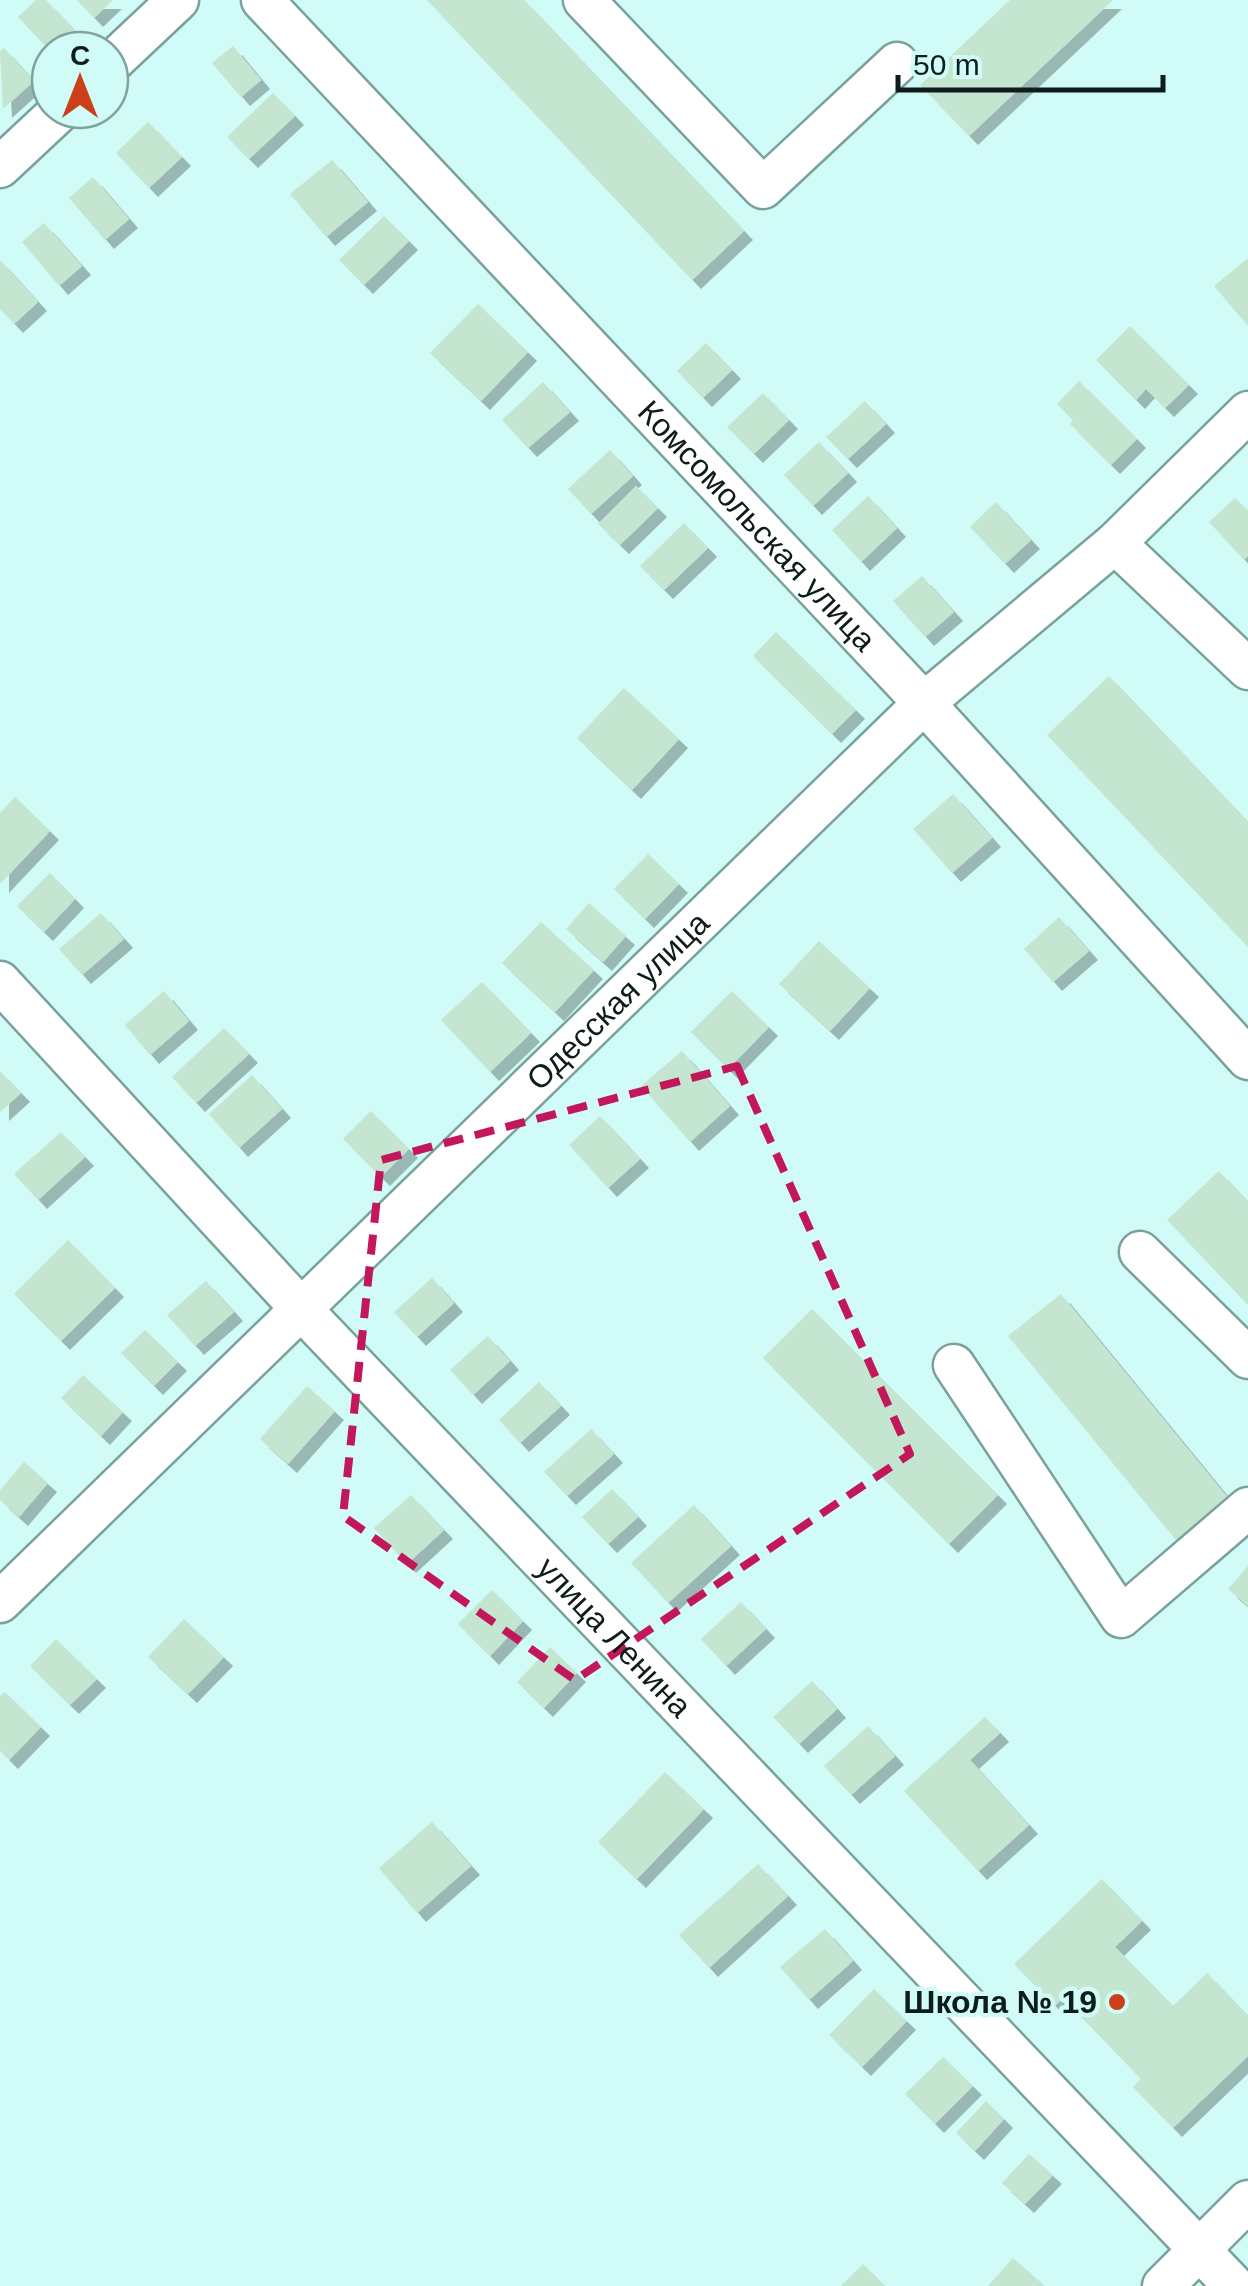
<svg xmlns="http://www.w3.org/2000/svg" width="1248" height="2286" viewBox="0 0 1248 2286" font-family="Helvetica,sans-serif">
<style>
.building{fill:#c4e5cf;filter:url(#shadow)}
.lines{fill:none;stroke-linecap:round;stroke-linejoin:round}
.minor-casing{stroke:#79a29d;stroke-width:45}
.minor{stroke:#fff;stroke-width:40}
.marked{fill:none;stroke:#c2185b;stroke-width:8;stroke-dasharray:20 12;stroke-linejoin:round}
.poi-dot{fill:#c9401b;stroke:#d0fbf6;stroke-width:4}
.labels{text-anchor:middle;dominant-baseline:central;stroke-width:9;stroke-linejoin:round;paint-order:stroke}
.street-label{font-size:32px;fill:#0d1d1b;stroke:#d0fbf6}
.poi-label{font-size:32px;font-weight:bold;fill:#0d1d1b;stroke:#d0fbf6;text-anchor:end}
</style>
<defs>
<filter id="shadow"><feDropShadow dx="9" dy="9" stdDeviation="0" flood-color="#0004"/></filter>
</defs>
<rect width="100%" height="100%" fill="#d0fbf6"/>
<g class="building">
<polygon points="36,0 46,0 86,42 77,50 49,50 18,17"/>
<polygon points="77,0 113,0 94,18"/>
<polygon points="427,0 524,0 744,231 692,280"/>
<polygon points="1010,0 1113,0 969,136 920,85"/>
<polygon points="233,46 261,80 241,97 212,63"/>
<polygon points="4,48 34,81 3,109 0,51"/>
<polygon points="273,93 295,116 249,159 227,137"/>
<polygon points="148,122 182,157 149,188 116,153"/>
<polygon points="332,160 368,202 326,237 290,194"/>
<polygon points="93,177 129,219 105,240 69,198"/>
<polygon points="384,216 409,241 364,285 339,260"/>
<polygon points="44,223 82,266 59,286 22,242"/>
<polygon points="1248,258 1248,326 1214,286"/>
<polygon points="0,260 38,302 14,324 0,309"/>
<polygon points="478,304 528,352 481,401 430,353"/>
<polygon points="1130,326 1189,385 1165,408 1146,389 1136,400 1096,360"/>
<polygon points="706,343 732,370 703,398 677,371"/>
<polygon points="1079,381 1137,439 1111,465 1070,424 1073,420 1057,404"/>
<polygon points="543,382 570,412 528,448 502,420"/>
<polygon points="763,393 789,420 754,454 727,427"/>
<polygon points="865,401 886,424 848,459 826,437"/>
<polygon points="819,442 848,473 813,506 784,475"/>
<polygon points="610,450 633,476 591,514 568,489"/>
<polygon points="636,486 658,508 620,545 598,524"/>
<polygon points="868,496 897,528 861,562 832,530"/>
<polygon points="1235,498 1248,511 1248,556 1244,560 1209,522"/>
<polygon points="996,502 1031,540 1005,564 970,527"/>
<polygon points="684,523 708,548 664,590 640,566"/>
<polygon points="922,576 954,612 925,637 893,601"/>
<polygon points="776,632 856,710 832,734 753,656"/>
<polygon points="1109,676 1248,822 1248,947 1047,735"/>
<polygon points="624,688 679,739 632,790 577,738"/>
<polygon points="953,794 992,838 952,873 913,829"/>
<polygon points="15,797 50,831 0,884 0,813"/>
<polygon points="648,854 679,884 645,919 614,889"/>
<polygon points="50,873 75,899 44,932 17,906"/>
<polygon points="589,903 626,936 603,962 566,929"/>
<polygon points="101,913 124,939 82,975 59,949"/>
<polygon points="1059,917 1089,951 1053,982 1024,949"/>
<polygon points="541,922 594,970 555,1012 502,963"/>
<polygon points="819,941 870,988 830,1031 779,984"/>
<polygon points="482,982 531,1033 490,1072 441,1020"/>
<polygon points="164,991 189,1021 150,1055 125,1025"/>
<polygon points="732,991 769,1027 728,1069 691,1032"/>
<polygon points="224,1028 249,1054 196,1103 172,1077"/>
<polygon points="682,1051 730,1106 690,1142 641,1086"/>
<polygon points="0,1071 21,1093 0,1112"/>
<polygon points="252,1075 282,1109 239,1148 209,1114"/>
<polygon points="371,1111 409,1149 381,1177 343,1139"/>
<polygon points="600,1116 640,1159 608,1188 569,1145"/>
<polygon points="61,1132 85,1157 38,1200 14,1174"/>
<polygon points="1219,1171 1248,1202 1248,1305 1167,1220"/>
<polygon points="68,1240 115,1288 61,1341 14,1294"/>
<polygon points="432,1278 454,1303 417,1337 394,1312"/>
<polygon points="206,1281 234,1312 195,1346 167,1315"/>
<polygon points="1061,1294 1228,1498 1176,1540 1008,1336"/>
<polygon points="812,1309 998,1495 949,1544 763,1358"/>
<polygon points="145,1330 178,1362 154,1386 121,1353"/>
<polygon points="488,1336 510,1361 473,1395 450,1370"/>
<polygon points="83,1375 123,1412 101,1436 61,1398"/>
<polygon points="539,1382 561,1406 520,1443 499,1420"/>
<polygon points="307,1386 335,1411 288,1464 260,1439"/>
<polygon points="591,1429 614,1454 567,1496 544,1472"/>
<polygon points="24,1462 48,1483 19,1517 0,1500 0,1490"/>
<polygon points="612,1489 638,1517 608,1544 582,1517"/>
<polygon points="411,1495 444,1530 407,1564 374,1528"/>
<polygon points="694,1505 731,1546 668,1603 631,1563"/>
<polygon points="1248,1566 1248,1606 1228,1589"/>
<polygon points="492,1590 523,1621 490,1656 458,1624"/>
<polygon points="741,1602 766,1629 726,1666 701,1639"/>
<polygon points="184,1619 224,1657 188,1694 148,1657"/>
<polygon points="56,1639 97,1679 70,1705 30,1666"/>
<polygon points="550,1647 577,1673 544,1708 517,1682"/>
<polygon points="812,1681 837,1709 799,1744 773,1717"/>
<polygon points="5,1692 41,1727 9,1760 0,1751 0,1696"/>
<polygon points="985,1717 1000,1733 970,1760 1029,1825 978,1871 904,1791"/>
<polygon points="868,1726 895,1756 851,1795 824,1766"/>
<polygon points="665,1772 704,1809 637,1879 598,1842"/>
<polygon points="432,1822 471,1866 417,1913 379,1868"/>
<polygon points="758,1864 788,1896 709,1968 679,1935"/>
<polygon points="1102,1879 1142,1921 1115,1947 1173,2006 1207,1973 1248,2016 1248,2056 1173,2128 1133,2087 1141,2079 1063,1998 1055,2006 1014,1964"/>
<polygon points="825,1929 853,1961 809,2000 780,1967"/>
<polygon points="874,1989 907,2021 862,2067 829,2035"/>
<polygon points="943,2057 973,2086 935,2124 905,2094"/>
<polygon points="986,2101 1004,2119 975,2151 956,2133"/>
<polygon points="1029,2154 1053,2175 1025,2204 1002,2183"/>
<polygon points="1013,2258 1045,2286 988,2286"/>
<polygon points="863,2264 885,2286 841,2286"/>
</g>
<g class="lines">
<g class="minor-casing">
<g id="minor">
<path id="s1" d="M 262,0 L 924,703 L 1248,1059"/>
<polyline points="584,0 763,188 897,63"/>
<polyline points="110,64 178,0"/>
<polyline points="0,167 61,110"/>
<polyline points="1115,543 1248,669"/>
<path id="s2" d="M 0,982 L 303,1311 L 1234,2286"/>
<polyline points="1140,1252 1248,1358"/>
<polyline points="954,1365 1121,1617 1248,1508"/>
<path id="s3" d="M 0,1602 L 924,703 L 1115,543 L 1248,412"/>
<polyline points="1163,2286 1248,2201"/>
</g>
</g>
<use href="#minor" class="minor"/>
</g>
<path class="marked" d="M 737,1066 L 910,1454 L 575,1680 L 343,1516 L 381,1160 Z"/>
<circle class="poi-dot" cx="1117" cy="2002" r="10"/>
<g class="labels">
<g class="street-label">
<text stroke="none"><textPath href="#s1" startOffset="722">Комсомольская улица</textPath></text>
<text stroke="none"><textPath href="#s3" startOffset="862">Одесская улица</textPath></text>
<text stroke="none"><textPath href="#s2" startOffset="898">улица Ленина</textPath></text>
</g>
<g class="poi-label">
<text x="1097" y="2002">Школа № 19</text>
</g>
</g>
<g transform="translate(80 80)"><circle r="48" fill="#d0fbf6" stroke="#82a29e" stroke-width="2.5"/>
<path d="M0-8L18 38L0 25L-18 38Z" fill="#c9401b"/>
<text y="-15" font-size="28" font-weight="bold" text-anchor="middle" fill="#0d1d1b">С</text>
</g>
<path d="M898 75v15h265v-15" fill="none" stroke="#0d1d1b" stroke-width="5"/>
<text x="913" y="75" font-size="30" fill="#0d1d1b" stroke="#d0fbf6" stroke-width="8" paint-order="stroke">50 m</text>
</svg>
